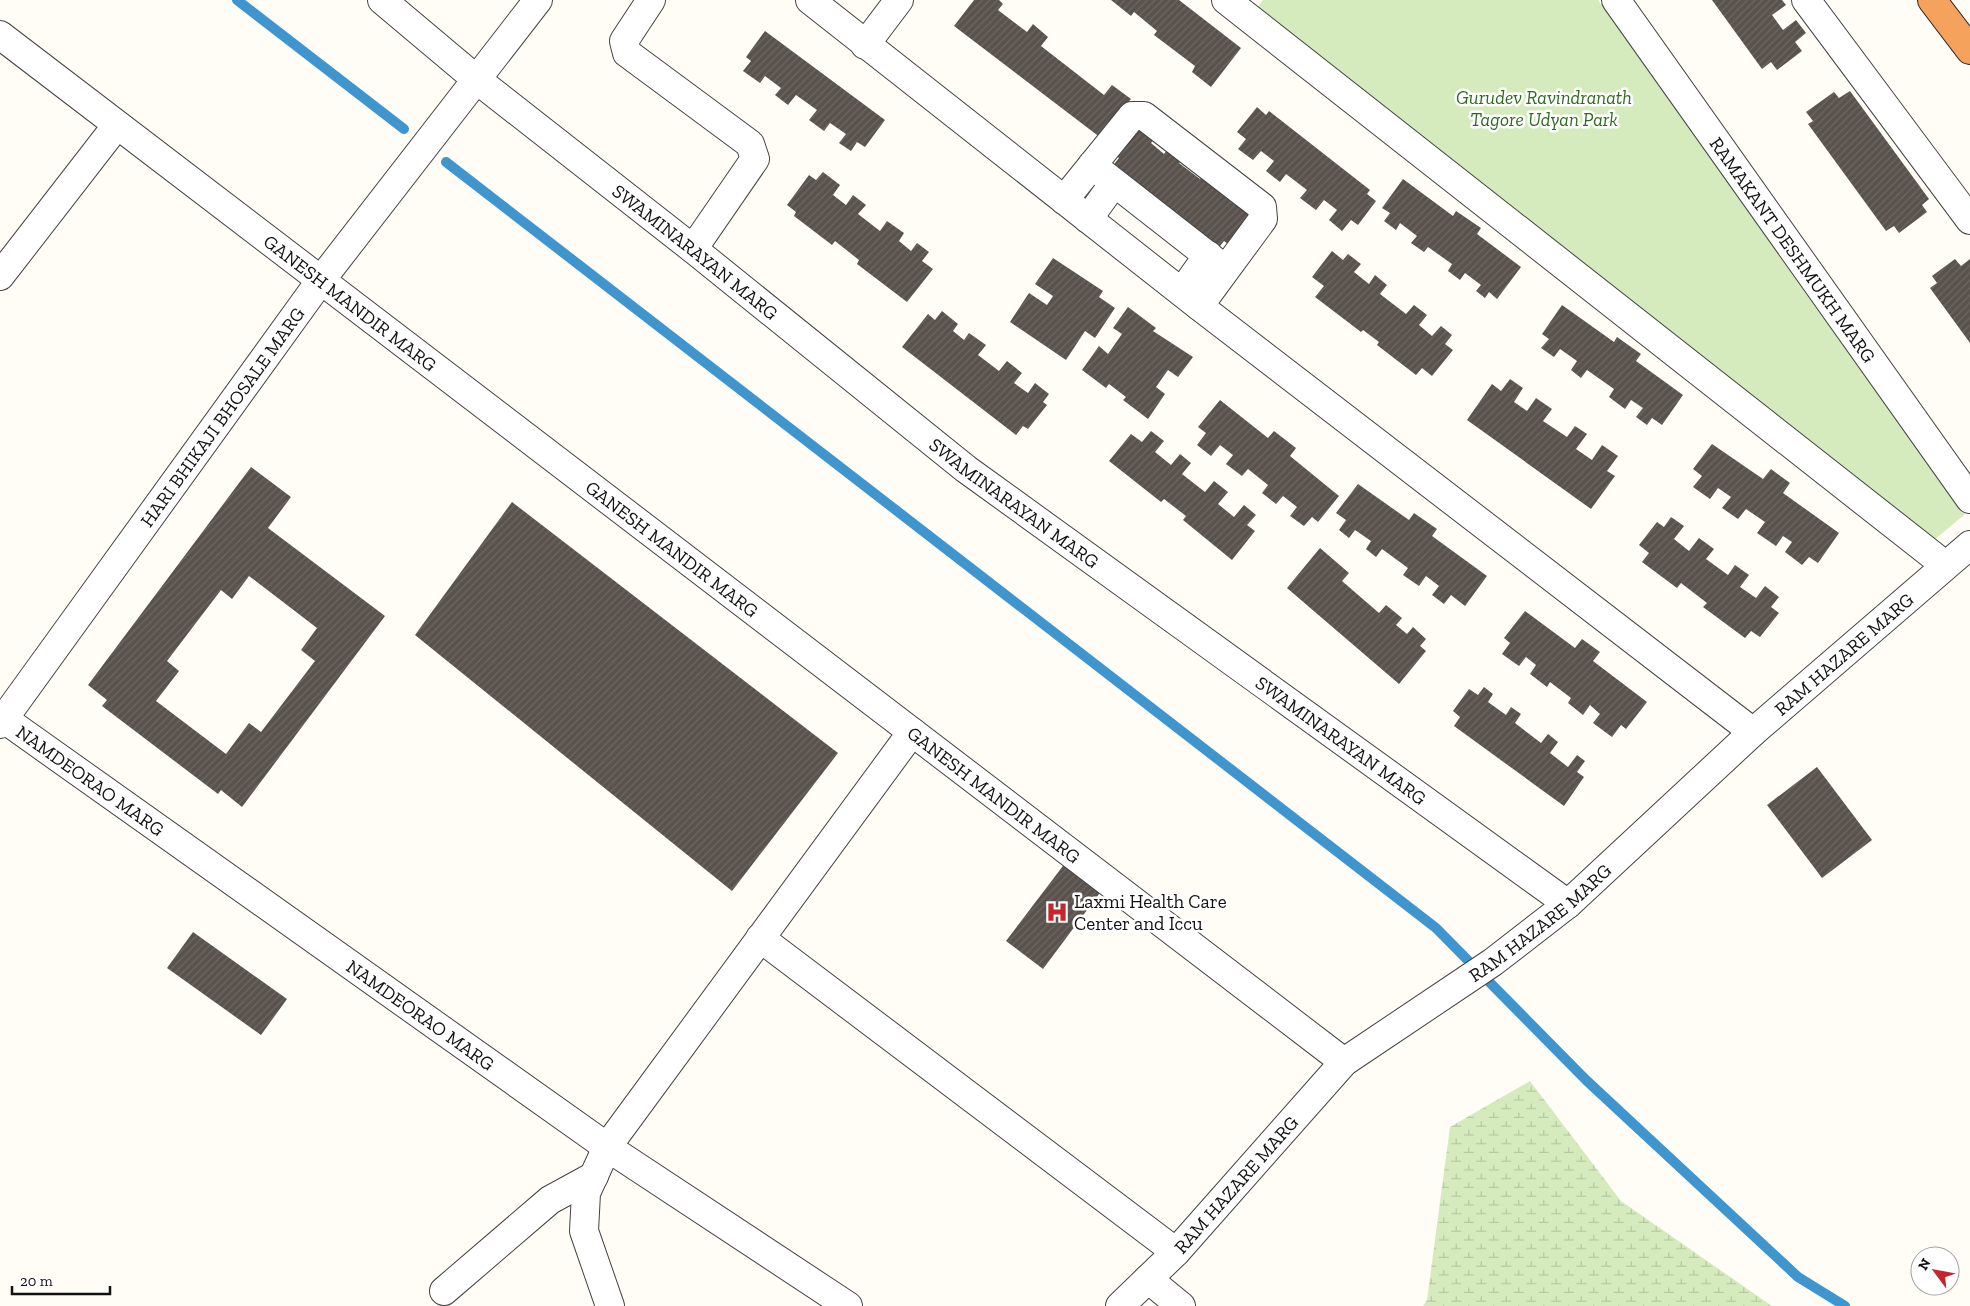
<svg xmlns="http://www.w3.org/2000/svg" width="1970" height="1306" viewBox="0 0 1970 1306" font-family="'Zilla Slab',serif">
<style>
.wetland{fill:url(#wetland-marsh)}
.park{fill:#d5ebbd}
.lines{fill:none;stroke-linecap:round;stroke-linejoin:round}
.stream{stroke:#3f96cf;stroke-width:10}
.building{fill:url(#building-hatch);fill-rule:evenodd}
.minor-casing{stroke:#444;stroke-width:30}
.highway-casing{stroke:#222;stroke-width:30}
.minor{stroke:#fff;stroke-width:28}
.highway{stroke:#f5a25d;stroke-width:28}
.labels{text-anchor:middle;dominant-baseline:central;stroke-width:5;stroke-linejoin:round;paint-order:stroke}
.park-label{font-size:19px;font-style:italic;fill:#2f6b1f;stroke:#fff}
.street-label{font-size:19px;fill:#111;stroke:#fff}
.poi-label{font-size:19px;fill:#111;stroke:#fff;text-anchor:start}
</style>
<defs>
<pattern id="wetland-marsh" width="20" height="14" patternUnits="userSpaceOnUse" patternTransform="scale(1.25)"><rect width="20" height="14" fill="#d5ebbd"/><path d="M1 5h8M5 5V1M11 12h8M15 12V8" fill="none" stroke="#b6c8a1"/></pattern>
<pattern id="building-hatch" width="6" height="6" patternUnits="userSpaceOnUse" patternTransform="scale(1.25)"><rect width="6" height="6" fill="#5a524d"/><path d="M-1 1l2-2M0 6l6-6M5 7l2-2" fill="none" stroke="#6d6662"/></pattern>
</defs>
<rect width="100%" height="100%" fill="#fffdf5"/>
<polygon class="wetland" points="1530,1081 1621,1201 1772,1306 1423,1306 1427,1300 1450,1127"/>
<polygon class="park" points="1263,0 1598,0 1970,510 1928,545 1252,14"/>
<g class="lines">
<g class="stream">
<polyline points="237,0 404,129"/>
<polyline points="446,162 1436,928 1586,1080 1798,1277 1845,1306"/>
</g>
</g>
<g class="building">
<polygon points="974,0 999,0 1003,4 998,10 1027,32 1033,24 1048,37 1041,46 1104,95 1112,85 1131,99 1101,138 954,26"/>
<polygon points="1111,0 1179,0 1241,48 1211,87 1192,72 1195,66 1154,35 1157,31 1134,12 1131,16"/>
<polygon points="1712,0 1782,0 1786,5 1772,15 1783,30 1796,20 1806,33 1795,42 1802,51 1777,70 1771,62 1762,69"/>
<polygon points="765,31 885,120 865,147 857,142 851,151 839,143 846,134 830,123 824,131 809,120 817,110 796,95 788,105 775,95 781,88 765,76 760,83 743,71 751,61 746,57"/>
<polygon points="1850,91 1929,199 1922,205 1927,212 1899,233 1894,226 1886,231 1808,124 1813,121 1806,112 1834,92 1839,98"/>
<polygon points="1257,107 1266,115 1269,111 1370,190 1367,194 1376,201 1358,225 1351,220 1342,231 1329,220 1337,210 1324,200 1316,210 1300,198 1307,190 1286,174 1280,182 1266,171 1274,161 1261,151 1253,160 1238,149 1246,139 1237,132"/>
<polygon points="1144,124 1157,134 1151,143 1164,154 1171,145 1185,156 1179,163 1200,179 1206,172 1225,186 1220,193 1235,205 1240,198 1254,209 1245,220 1250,223 1232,247 1224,241 1217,250 1111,168 1119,158 1113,153 1129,131 1135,135"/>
<polygon points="823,172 840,185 833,195 846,205 853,195 866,205 858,214 880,231 887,221 904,233 899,241 911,251 917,243 929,252 922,261 933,269 907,302 857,264 859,260 835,241 832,245 794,216 796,212 787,205 809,175 816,180"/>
<polygon points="1403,179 1453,216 1456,211 1481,228 1477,234 1521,267 1497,299 1489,292 1485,298 1476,291 1481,285 1465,273 1460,280 1448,271 1452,264 1428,247 1424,252 1411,243 1417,236 1400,223 1396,230 1384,221 1390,213 1382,208"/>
<polygon points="1332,251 1343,260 1348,254 1361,264 1354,272 1369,284 1375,275 1387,285 1380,294 1406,314 1414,305 1427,315 1419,325 1432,336 1441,326 1452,335 1445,344 1453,350 1432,376 1422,368 1416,375 1377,345 1379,342 1363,330 1361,332 1315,297 1324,286 1312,277"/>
<polygon points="1053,258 1103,291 1099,297 1115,308 1095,338 1085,331 1066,360 1010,322 1029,293 1047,305 1053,296 1035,284"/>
<polygon points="1955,259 1961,266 1970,259 1970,343 1930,288 1937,283 1932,276"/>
<polygon points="1562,305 1614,342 1617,337 1641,354 1636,361 1683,395 1662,425 1652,418 1647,425 1636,417 1643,408 1631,400 1625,409 1609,397 1614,389 1587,370 1581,378 1571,370 1577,361 1560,349 1554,357 1541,348 1549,339 1542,334"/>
<polygon points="1128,307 1156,328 1153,331 1193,357 1178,377 1168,370 1156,387 1165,394 1148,419 1123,400 1126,397 1109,384 1106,388 1082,370 1099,346 1108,354 1122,334 1113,328"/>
<polygon points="942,311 958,324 953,331 964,340 969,333 986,345 978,355 999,371 1007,361 1022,373 1014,383 1028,393 1035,383 1049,394 1043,402 1047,405 1028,429 1023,426 1016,435 902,347 928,314 935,320"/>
<polygon points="1510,379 1523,388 1514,402 1527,411 1536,398 1552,409 1543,421 1567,437 1575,426 1587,434 1576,449 1592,460 1602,445 1618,456 1607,471 1615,476 1591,509 1467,420 1492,384 1501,391"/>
<polygon points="1220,400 1268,438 1274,431 1296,448 1290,456 1339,496 1318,522 1312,517 1304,526 1290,516 1297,507 1283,496 1276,504 1262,493 1268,485 1248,469 1242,476 1226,464 1233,455 1220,445 1211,456 1197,445 1206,433 1198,427"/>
<polygon points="1151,431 1164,441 1155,452 1171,465 1180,454 1191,463 1182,474 1205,492 1214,481 1228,492 1218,504 1234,517 1244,505 1256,515 1247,525 1255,531 1232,560 1183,520 1186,516 1164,499 1161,502 1109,461 1131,434 1142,442"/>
<polygon points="1712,444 1763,479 1771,469 1790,483 1783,493 1839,533 1818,563 1809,557 1802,565 1785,552 1792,542 1783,536 1776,546 1757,533 1765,522 1746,509 1738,519 1722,508 1731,497 1718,488 1710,499 1693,487 1702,476 1693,469"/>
<path d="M 251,467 L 291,497 L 268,528 L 385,616 L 242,807 L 221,790 L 218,794 L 102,706 L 107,700 L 88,685 ZM 249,576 L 317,628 L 301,650 L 315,661 L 261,732 L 249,723 L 226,754 L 156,701 L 179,671 L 167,661 L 221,590 L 232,599 Z"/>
<polygon points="1358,484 1409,520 1414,513 1437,529 1432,536 1487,576 1465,606 1451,595 1444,604 1432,595 1439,586 1426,576 1419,586 1403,575 1408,568 1382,549 1376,557 1366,549 1371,541 1355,530 1349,538 1339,530 1346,520 1336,513"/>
<polygon points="512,502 838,753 732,891 415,635"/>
<polygon points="1671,517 1684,526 1674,539 1689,551 1699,538 1714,549 1706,559 1728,575 1735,565 1749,575 1740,587 1756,598 1765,586 1779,597 1771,607 1779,613 1760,637 1751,631 1745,638 1703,607 1707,603 1681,583 1677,588 1642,562 1649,553 1639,545 1657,522 1664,527"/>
<polygon points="1320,548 1349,573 1342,581 1379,613 1386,605 1402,618 1396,625 1407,634 1413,627 1426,639 1420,646 1426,651 1399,684 1287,588"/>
<polygon points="1525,611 1575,648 1582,639 1600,652 1593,661 1647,702 1626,729 1621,725 1612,737 1593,723 1600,714 1590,705 1583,715 1568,703 1571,698 1550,682 1547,687 1530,674 1536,665 1526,657 1519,666 1502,654 1510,643 1504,638"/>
<polygon points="1484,687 1493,694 1488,702 1506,715 1511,707 1521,714 1515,723 1541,743 1548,734 1558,742 1550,753 1568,767 1577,755 1585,761 1577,772 1584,777 1564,806 1454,726 1460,717 1453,711 1469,689 1478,695"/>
<polygon points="1817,767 1872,840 1822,878 1767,805"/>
<polygon points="1069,858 1105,886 1043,969 1006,941"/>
<polygon points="193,932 287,999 261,1035 167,968"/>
</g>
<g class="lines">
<g class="minor-casing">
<g id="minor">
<path id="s1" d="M 382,0 L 476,79 L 693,249 L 966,469 L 1568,904"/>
<polyline points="651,0 624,41 627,53 750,144 755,159 693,249"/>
<polyline points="810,0 1199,306 1753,732"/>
<polyline points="1226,0 1945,565"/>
<path id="s2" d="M 1616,0 L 1970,499"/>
<polyline points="1806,0 1970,220"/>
<path id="s3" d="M 0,35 L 1344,1062"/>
<polyline points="865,45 899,0"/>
<polyline points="1092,165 1225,269"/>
<polyline points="1064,200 1132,116 1144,116 1262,207 1263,219 1199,306"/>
<polyline points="1088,219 1114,183"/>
<polyline points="0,276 117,125"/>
<polyline points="1182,292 1208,255"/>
<path id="s4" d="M 4,719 L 607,1147 L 848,1306"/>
<path id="s5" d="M 0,724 L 321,280 L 538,0"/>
<polyline points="760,938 1176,1252"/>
<polyline points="1148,1279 1181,1306"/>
<polyline points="444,1291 550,1200 594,1176"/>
<polyline points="610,1306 584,1231 586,1193 607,1147 912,732"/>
<path id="s6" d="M 1120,1306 L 1176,1252 L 1344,1062 L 1493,962 L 1568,904 L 1753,732 L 1970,545"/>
</g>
</g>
<g class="highway-casing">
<polyline id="highway" points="1932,0 1970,50"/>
</g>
<use href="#minor" class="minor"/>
<use href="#highway" class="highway"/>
</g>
<defs>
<g id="hospital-bare" transform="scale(1.725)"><path d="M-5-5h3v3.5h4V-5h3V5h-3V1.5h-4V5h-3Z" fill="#c4262e" stroke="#fff" stroke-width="2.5" paint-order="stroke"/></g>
</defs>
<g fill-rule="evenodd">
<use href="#hospital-bare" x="1057" y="912"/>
</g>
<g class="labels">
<g class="park-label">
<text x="1544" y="97">Gurudev Ravindranath<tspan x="1544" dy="22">Tagore Udyan Park</tspan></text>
</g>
<g class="street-label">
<text stroke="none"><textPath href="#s2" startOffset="306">RAMAKANT DESHMUKH MARG</textPath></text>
<text stroke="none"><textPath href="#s1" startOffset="402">SWAMINARAYAN MARG</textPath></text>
<text stroke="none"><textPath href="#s3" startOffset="441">GANESH MANDIR MARG</textPath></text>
<text stroke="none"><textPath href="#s5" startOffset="379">HARI BHIKAJI BHOSALE MARG</textPath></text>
<text stroke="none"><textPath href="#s1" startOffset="808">SWAMINARAYAN MARG</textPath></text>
<text stroke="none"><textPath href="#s3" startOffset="846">GANESH MANDIR MARG</textPath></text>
<text stroke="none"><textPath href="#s6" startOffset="978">RAM HAZARE MARG</textPath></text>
<text stroke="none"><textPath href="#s1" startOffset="1212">SWAMINARAYAN MARG</textPath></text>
<text stroke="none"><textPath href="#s4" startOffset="106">NAMDEORAO MARG</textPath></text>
<text stroke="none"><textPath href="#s3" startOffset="1251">GANESH MANDIR MARG</textPath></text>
<text stroke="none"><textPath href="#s6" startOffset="572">RAM HAZARE MARG</textPath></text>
<text stroke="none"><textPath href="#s4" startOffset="511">NAMDEORAO MARG</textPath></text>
<text stroke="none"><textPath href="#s6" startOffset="168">RAM HAZARE MARG</textPath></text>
</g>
<g class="poi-label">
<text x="1074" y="901">Laxmi Health Care<tspan x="1074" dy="22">Center and Iccu</tspan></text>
</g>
</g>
<g transform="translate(1935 1271) rotate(302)"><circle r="24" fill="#ffffff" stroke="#a0a0a0"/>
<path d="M0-4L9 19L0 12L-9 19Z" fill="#c4262e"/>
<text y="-8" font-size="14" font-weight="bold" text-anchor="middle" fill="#111111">N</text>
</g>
<path d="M12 1286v8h98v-8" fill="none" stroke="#111111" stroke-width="2.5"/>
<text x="20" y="1286" font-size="15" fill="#111111" stroke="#ffffff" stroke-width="4" paint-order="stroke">20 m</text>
</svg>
